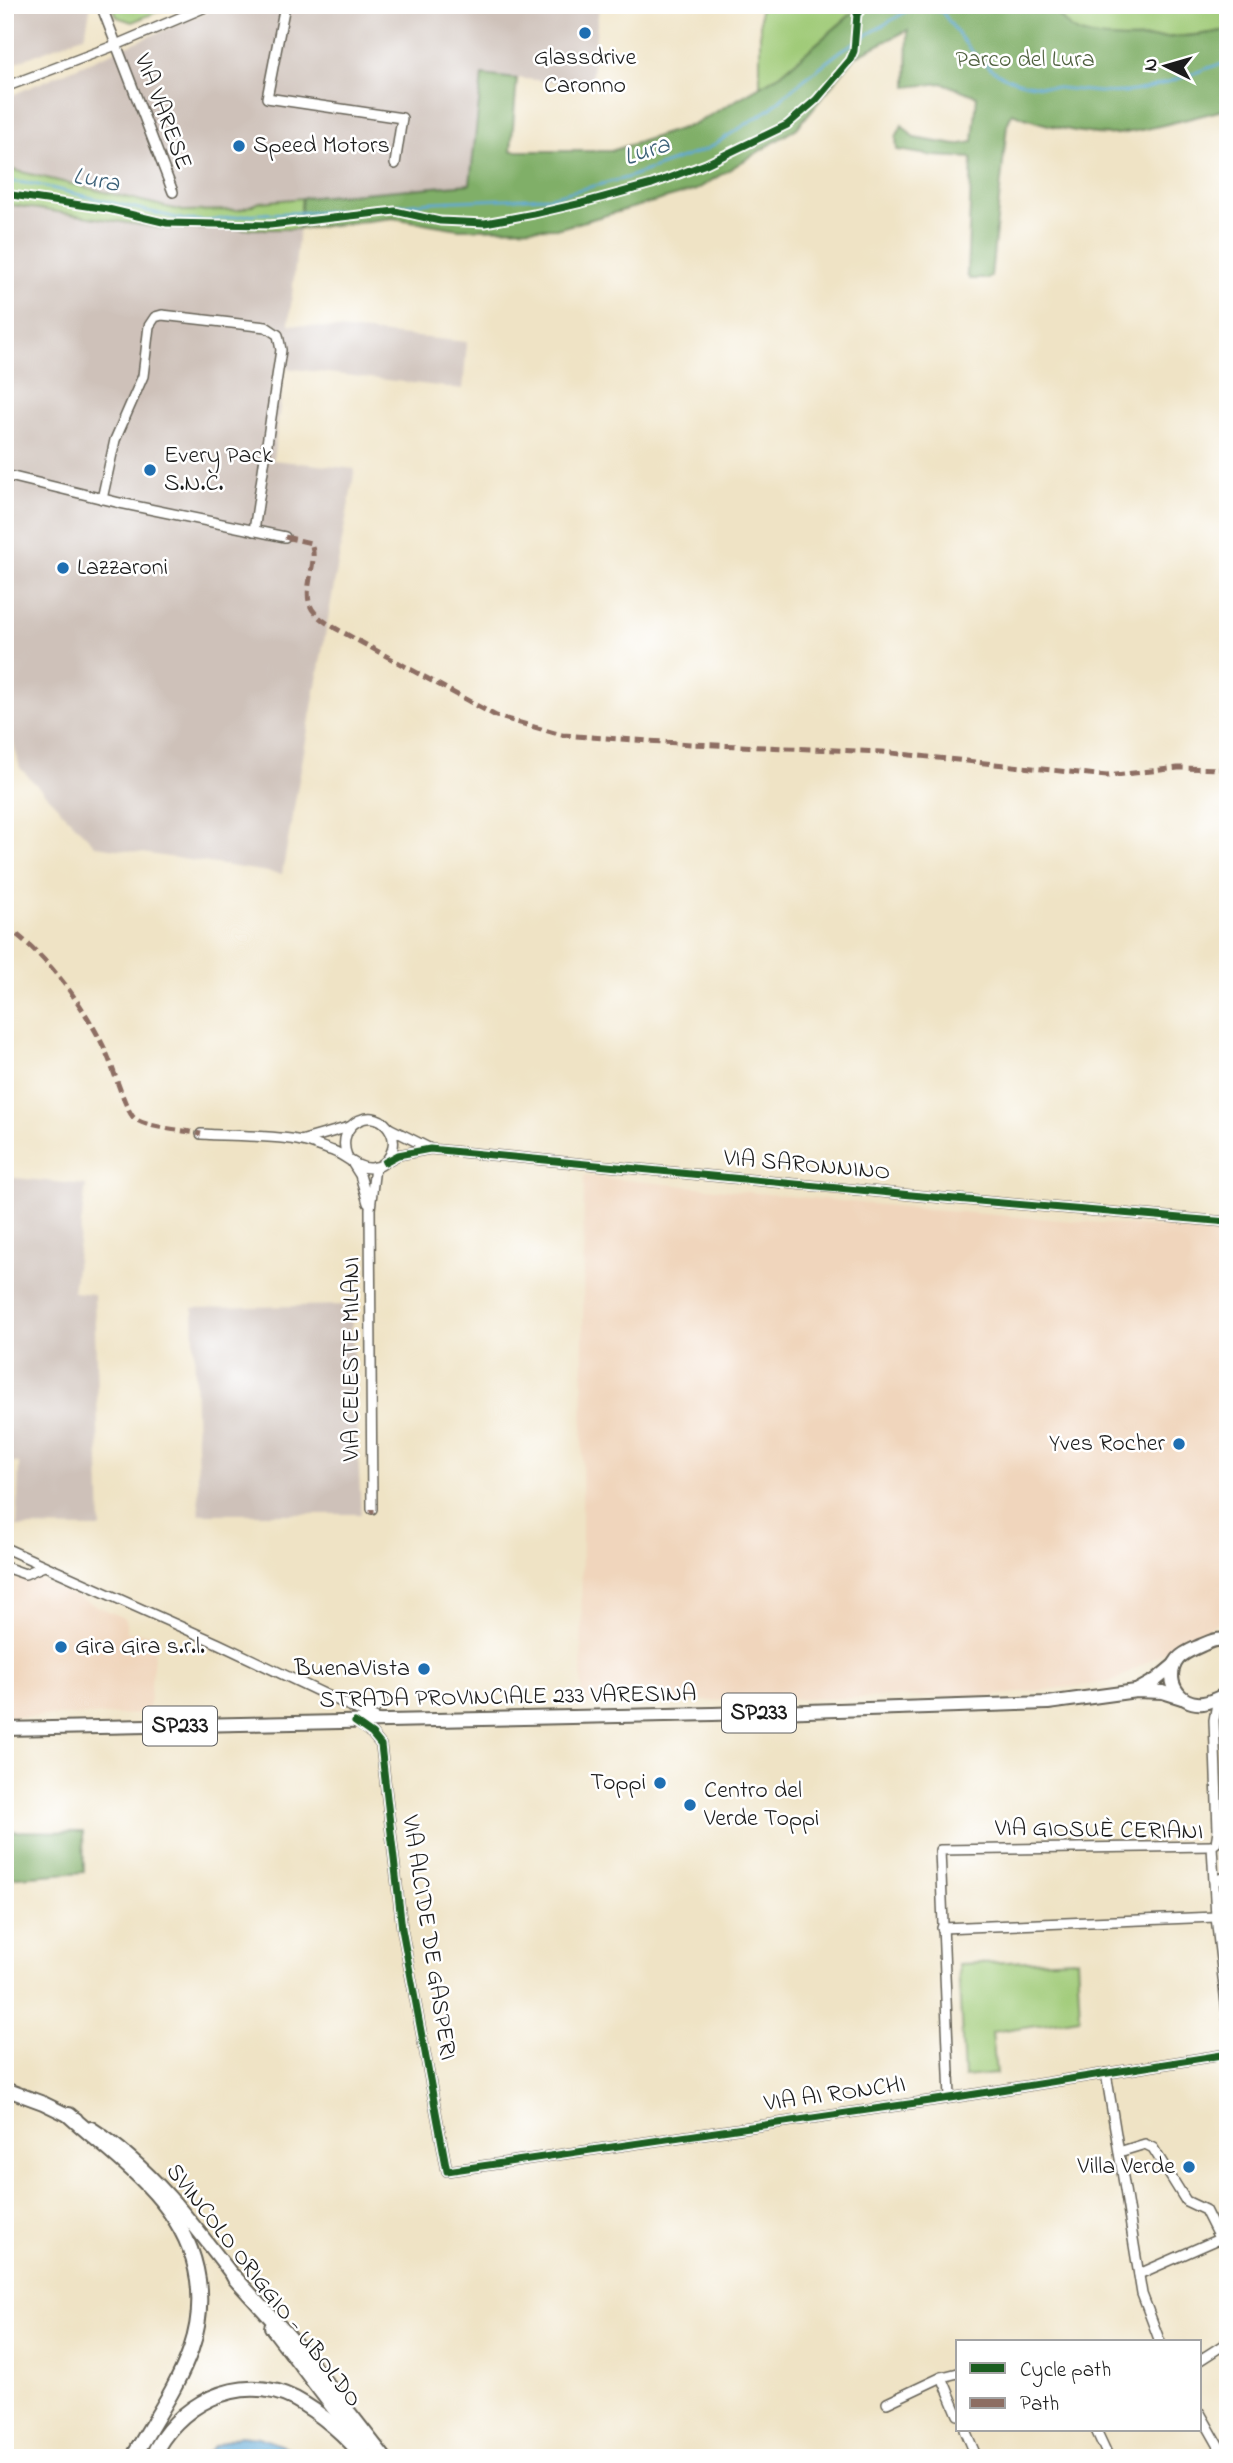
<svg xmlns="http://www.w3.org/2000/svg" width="1233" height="2463" viewBox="0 0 1233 2463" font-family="'Indie Flower',sans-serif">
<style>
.built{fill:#f0d5bc}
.industrial{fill:#cec1b9}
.green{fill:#a0cb78;stroke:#5e744a;stroke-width:2}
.forest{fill:#80af68;stroke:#4e6642;stroke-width:2}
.water{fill:#5ea9d6;stroke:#3d6279;stroke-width:2}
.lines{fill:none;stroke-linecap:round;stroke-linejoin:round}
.stream{stroke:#5ea9d6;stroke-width:2.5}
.minor-casing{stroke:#666257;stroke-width:12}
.major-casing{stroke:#666257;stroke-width:16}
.highway-casing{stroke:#666257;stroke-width:18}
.minor{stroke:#fff;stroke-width:9}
.major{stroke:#fff;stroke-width:12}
.highway{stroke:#fff;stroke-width:14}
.quiet{stroke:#8d6e63;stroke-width:5;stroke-dasharray:10 5;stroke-linecap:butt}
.cycleway-casing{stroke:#fff;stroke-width:11}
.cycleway{stroke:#1b5e20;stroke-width:7}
.poi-dot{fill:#1f6fb2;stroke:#fff;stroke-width:2.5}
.labels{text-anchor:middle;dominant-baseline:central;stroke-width:5;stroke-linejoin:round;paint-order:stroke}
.shield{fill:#fff;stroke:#606060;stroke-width:2}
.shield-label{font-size:23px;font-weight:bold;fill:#1c1c1c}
.poi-label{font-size:24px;fill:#1c1c1c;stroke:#fff;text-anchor:start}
.park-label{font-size:24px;fill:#516241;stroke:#fff}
.street-label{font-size:24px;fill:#1c1c1c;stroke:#fff}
.water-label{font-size:26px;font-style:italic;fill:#3d6279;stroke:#fff}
</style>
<rect width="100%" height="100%" fill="#fff"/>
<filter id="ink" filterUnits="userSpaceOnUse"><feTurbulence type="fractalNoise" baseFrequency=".0143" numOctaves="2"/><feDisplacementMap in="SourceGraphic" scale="14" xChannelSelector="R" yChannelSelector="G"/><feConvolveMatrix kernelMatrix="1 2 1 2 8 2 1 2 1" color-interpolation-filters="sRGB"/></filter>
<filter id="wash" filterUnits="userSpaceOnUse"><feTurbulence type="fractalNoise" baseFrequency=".00686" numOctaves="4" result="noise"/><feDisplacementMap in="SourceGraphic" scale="28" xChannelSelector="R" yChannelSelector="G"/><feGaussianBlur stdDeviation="1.57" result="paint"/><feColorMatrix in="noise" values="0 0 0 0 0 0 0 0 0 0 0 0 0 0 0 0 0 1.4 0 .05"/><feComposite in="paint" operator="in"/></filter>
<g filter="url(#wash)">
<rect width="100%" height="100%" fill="#efe3c5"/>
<g class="built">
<polygon points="584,1176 932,1210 1228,1233 1228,1617 1112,1682 992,1696 581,1703"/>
<polygon points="5,1577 31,1582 35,1578 126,1619 126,1632 156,1634 148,1714 5,1717"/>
</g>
<g class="industrial">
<polygon points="5,5 91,5 85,35 5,67"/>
<polygon points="223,5 599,5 591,85 482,75 470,184 260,202 239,210 183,211 5,168 5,98"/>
<polygon points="5,204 167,229 299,229 289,324 467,342 463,389 285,368 273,460 355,469 282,874 96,846 20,768 5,709"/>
<polygon points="5,1177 86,1185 73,1292 94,1294 101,1528 17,1527 19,1463 5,1462"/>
<polygon points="351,1305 361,1514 199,1514 193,1308"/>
</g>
<g class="green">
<polygon points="112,5 174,5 132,22 117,17"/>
<polygon points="760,5 862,5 781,74 760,87"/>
<path d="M 1050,5 L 1228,5 L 1228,30 C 1196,36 1098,47 1072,29 C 1064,23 1057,13 1050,5 Z"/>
<polygon points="5,168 183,211 239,210 260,202 302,198 299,229 167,229 5,204"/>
<polygon points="1077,1959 1080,2018 992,2032 996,2074 964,2077 958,1964"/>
</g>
<g class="forest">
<path d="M 862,5 L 1050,5 C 1057,13 1064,23 1072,29 C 1097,46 1197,37 1228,30 L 1228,109 C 1192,117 1153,130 1117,134 C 1088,137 1039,124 1012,113 L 1007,125 L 991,276 L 986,279 L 970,279 L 967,275 L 972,158 L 934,156 L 897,150 L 896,137 L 902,125 L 914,138 L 956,145 L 973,142 L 977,96 L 942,83 L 907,87 L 908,30 L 856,56 L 797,128 L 696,190 L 560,228 L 459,229 L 393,218 L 299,229 L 302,198 L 470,184 L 482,75 L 517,79 L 511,151 L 611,151 L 695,124 L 781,74 Z"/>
<polygon points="5,1831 83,1832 84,1872 5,1878"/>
</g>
<polygon class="water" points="240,2435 259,2437 314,2458 201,2458 214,2446"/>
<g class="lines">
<path class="stream" d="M 5,181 L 34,184 L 185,220 L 208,221 L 256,214 L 345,211 L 431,202 L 550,197 L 626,178 L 707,149 L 770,109 L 793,88 L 842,50 L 907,11 L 921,8 L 942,12 C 958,33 973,58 996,72 C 1015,84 1037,86 1059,88 C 1083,90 1109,95 1134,91 C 1163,86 1190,74 1217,65 L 1228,64"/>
</g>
</g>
<g filter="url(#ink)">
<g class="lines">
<g class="minor-casing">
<g id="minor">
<polyline points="101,5 173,192"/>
<polyline points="285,5 267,98 402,118 395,164"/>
<polyline points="5,87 116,45 210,5"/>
<polyline points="5,475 120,503 285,537"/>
<polyline points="102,499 115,440 143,376 149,326 155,317 162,315 266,327 278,335 281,350 254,531"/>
<polyline points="389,1128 429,1148"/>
<path d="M 201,1134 C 231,1136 273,1135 302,1141 C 313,1143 323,1148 333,1151 C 347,1156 357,1169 371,1168 C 388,1167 398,1147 391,1132 C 377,1103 334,1122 347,1156"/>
<polyline points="304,1140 349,1127"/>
<polyline points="385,1162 398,1155 430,1149 943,1198 1228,1222"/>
<polyline points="353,1164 360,1175 368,1203"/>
<polyline points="372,1509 370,1209 375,1167"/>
<polyline points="5,1548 217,1643 379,1720"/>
<polyline points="5,1567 25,1574 44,1566"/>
<polyline points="1218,1698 1214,1720 1218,1830 1216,1843 1212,1846 1216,1917 1228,2021"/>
<polyline points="360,1708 376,1708 382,1698"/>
<polyline points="356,1722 372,1734 381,1745 402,1929 447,2171 950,2098 1228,2054"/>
<polyline points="1214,1881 1228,1876"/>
<polyline points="942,1928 1216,1917"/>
<polyline points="1106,2073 1142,2294 1160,2342"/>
<polyline points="950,2098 940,1850 1212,1846"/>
<polyline points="1119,2152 1145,2144 1153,2148 1186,2201 1205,2210 1220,2240"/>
<polyline points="1139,2274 1228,2235"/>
<polyline points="1200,2360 1228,2342"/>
<polyline points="942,2377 958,2415"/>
<polyline points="887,2403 942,2377 958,2373"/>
<polyline points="1200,2413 1221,2450"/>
<polyline points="965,2430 977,2458"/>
<polyline points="1096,2430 1109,2458"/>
<polyline points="1210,2458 1228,2446"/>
</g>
</g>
<g class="major-casing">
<g id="major">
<path d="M 1228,1640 C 1218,1638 1211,1641 1202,1645 C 1194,1649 1184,1652 1178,1659 C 1163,1678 1178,1706 1203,1703 C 1211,1702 1220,1697 1228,1693"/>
<polyline points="1138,1690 1156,1680 1174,1665"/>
<polyline points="5,1729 713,1714 1048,1703 1136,1691 1163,1692 1182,1698"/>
<polyline points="5,2089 43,2103 76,2119"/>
<path d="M 91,2128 C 152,2167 196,2227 239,2284"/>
<polyline points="271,2327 364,2449"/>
</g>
</g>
<g class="highway-casing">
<g id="highway">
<path d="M 69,2115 C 122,2163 187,2203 198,2280 C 201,2303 199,2326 191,2349 C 178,2387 152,2423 133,2458"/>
<polyline points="234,2277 295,2344 384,2458"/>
<path d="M 152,2458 C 174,2406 240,2370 295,2399 C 319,2412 348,2436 364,2458"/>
</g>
</g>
<use href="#minor" class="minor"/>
<use href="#major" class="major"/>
<use href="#highway" class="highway"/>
<g class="quiet">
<path d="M 285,537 L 311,543 C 320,564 297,596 316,614 C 321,620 329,624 335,628 L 496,716 L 562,735 L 692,744 L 882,752 L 1107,776 L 1178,768 L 1228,769"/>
<path d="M 5,926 C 46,953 86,1008 106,1052 C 113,1067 124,1106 133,1117 C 143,1128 185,1130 201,1134"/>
<polyline points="372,1509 372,1513"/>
</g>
<g class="cycleway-casing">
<g id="cycleway">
<polyline points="5,194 108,209 167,223 270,225 395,211 440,221 485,223 534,214 582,203 652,184 706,164 787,125 816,100 850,60 854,51 857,14 866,5"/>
<polyline points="385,1162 398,1155 430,1149 943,1198 1228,1222"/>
<polyline points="355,1722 372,1734 381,1745 402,1929 447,2171 950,2098 1228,2054"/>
</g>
</g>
<use href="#cycleway" class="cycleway"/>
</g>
</g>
<g class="poi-dot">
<circle cx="585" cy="33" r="7"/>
<circle cx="239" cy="146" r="7"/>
<circle cx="150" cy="470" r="7"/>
<circle cx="63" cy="568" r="7"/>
<circle cx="1179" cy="1444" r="7"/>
<circle cx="61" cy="1647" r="7"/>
<circle cx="424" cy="1669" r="7"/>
<circle cx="660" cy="1783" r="7"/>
<circle cx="690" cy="1805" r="7"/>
<circle cx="1189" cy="2167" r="7"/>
</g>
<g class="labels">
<g class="shield">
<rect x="722" y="1693.5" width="74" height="39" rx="5"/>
<rect x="143" y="1706.5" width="74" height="39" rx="5"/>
</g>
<g class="shield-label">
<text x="759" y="1713">SP233</text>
<text x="180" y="1726">SP233</text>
</g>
<g class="poi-label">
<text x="585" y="58" text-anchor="middle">Glassdrive<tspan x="585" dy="28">Caronno</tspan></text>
<text x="253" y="146">Speed Motors</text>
<text x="164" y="456">Every Pack<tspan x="164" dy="28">S.N.C.</tspan></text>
<text x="77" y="568">Lazzaroni</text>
<text x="1165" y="1444" text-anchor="end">Yves Rocher</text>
<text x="75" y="1647">Gira Gira s.r.l.</text>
<text x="410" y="1669" text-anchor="end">BuenaVista</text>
<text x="646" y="1783" text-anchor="end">Toppi</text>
<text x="704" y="1791">Centro del<tspan x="704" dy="28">Verde Toppi</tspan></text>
<text x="1175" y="2167" text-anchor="end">Villa Verde</text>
</g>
<g class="park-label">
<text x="1025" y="60">Parco del Lura</text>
</g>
<g class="street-label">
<text transform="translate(162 112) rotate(69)">VIA VARESE</text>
<text transform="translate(807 1166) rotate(5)">VIA SARONNINO</text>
<text transform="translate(352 1359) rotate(-90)">VIA CELESTE MILANI</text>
<text transform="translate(508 1698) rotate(-1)">STRADA PROVINCIALE 233 VARESINA</text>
<text transform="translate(1099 1831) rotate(1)">VIA GIOSUÈ CERIANI</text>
<text transform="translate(428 1938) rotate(81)">VIA ALCIDE DE GASPERI</text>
<text transform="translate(835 2095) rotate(-8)">VIA AI RONCHI</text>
<text transform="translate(263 2286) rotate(52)">SVINCOLO ORIGGIO - UBOLDO</text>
</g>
<g class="water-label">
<text transform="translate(647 152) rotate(-19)">Lura</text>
<text transform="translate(96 181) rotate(11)">Lura</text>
</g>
</g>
<rect width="1233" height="2463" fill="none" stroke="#fff" stroke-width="28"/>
<rect x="956" y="2340" width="245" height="91" fill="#ffffff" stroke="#a4a4a4" stroke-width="2"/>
<rect x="970" y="2363" width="35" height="10" fill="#1b5e20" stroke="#a4a4a4" stroke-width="2"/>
<text x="1020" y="2376" font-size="21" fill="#1c1c1c">Cycle path</text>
<rect x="970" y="2398" width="35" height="10" fill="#8d6e63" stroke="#a4a4a4" stroke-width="2"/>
<text x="1020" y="2410" font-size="21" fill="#1c1c1c">Path</text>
<g transform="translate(1166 66) rotate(275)" stroke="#ffffff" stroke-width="5" paint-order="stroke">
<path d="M0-5L12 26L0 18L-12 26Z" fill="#1c1c1c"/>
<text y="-10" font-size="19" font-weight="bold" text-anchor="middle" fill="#1c1c1c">N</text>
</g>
</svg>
